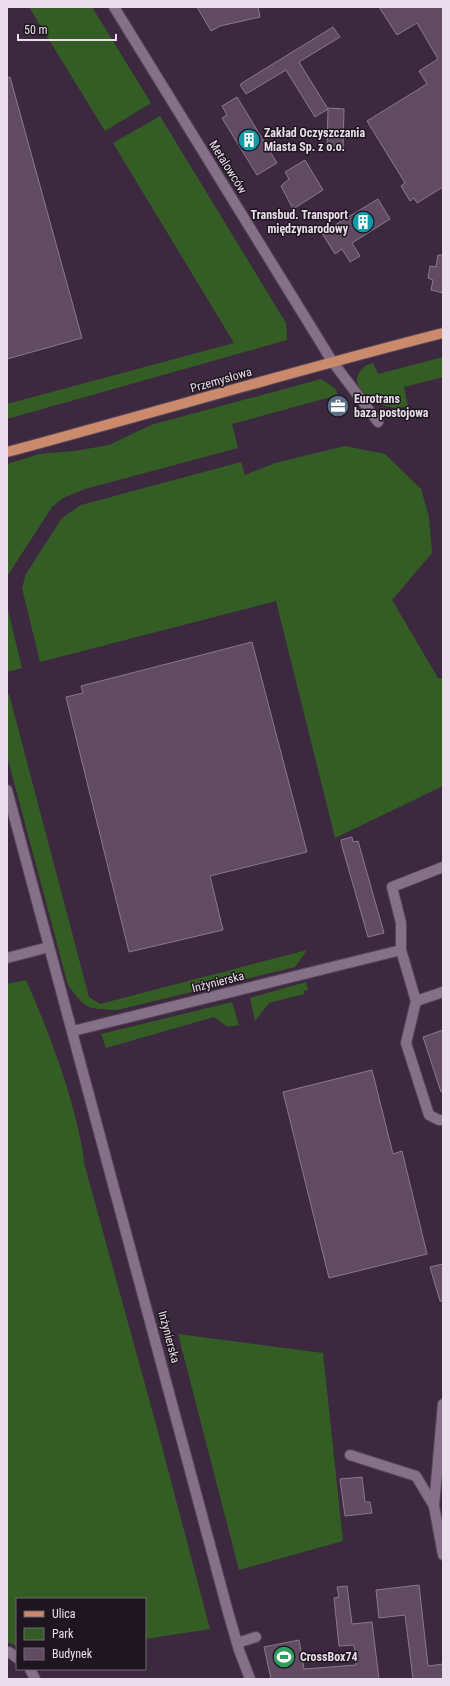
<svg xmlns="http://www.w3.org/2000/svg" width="450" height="1686" viewBox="0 0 450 1686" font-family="'Roboto Condensed',sans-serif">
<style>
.green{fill:#335d24}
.building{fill:#604b63;stroke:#8d7690}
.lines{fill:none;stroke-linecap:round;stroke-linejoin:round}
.minor-casing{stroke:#574659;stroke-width:12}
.major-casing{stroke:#574659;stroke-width:12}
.minor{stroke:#867089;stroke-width:10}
.major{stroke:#cc8a6d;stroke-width:10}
.labels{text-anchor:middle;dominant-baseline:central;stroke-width:3;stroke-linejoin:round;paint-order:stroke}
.poi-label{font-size:12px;font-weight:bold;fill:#eadeec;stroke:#1e161f;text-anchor:start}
.street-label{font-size:12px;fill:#eadeec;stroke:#1e161f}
</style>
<rect width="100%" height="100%" fill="#3d293f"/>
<g class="green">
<polygon points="29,7 92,7 151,103 105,131"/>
<polygon points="160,116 286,323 287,340 7,419 7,404 234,343 113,143"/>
<path d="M 443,357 L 443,377 L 404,387 L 408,406 C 404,407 399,408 395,408 C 379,406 344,388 362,369 C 364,366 369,364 373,363 L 378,374 Z"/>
<polygon points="321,379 335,388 338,395 232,424 238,448 85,489 63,498 52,507 8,575 7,580 7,464 40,454 75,451 109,445 151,425"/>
<polygon points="345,446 385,454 421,489 429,517 432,553 392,600 438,678 443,679 443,786 335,838 276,601 40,662 22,588 26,574 62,518 81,505 241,462 245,475 275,463"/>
<polygon points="7,606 22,668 7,672"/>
<path d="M 9,694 L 89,997 L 100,1004 L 307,950 L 295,967 L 117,1010 C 86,1009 86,1009 68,985 L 7,756 L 7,695 Z"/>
<path d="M 26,980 C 45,1023 62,1067 74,1112 C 78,1129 83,1146 84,1163 L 157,1428 L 210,1629 L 145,1639 L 145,1599 L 17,1599 L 17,1646 L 7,1642 L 7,984 Z"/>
<polygon points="306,982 308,990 304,991 304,994 269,1003 255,1021 250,998"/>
<polygon points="232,1002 239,1025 228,1027 214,1017 106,1048 101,1034"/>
<polygon points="178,1334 323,1353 343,1541 239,1570"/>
</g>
<g class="building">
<polygon points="197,7 258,7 260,17 220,26 211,31"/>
<polygon points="379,7 443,7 443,187 417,203 414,198 410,201 401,186 405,183 367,121 427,84 419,71 438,59 417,23 397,35"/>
<polygon points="333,27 340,37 299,62 328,109 315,117 286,70 246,94 240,85 242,83"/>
<polygon points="10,77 82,338 7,359 7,78"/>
<polygon points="237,97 277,163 257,175 222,118 227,115 222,106"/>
<polygon points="328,108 344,109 343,150 327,150"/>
<polygon points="305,160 323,190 293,209 281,186 289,179 285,172"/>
<polygon points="378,199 390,219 352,243 360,256 350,262 342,249 335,254 322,233"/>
<polygon points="438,255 443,255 443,293 431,290 433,280 428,278 430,266 436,267"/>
<polygon points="252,642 307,852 210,876 223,930 129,952 66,697 83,693 81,686"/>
<polygon points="352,837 353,842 358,841 384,933 368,937 342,846 341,840"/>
<polygon points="443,1030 443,1091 441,1092 423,1037"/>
<polygon points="372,1070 393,1154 402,1151 427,1254 329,1278 283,1092"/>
<polygon points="443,1264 443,1301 440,1301 430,1267"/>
<polygon points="362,1477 365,1502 370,1502 372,1513 345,1516 340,1479"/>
<polygon points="419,1585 428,1666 443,1664 443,1679 413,1679 405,1615 379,1618 376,1590"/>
<polygon points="347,1586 352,1624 372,1622 379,1679 271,1679 264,1647 299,1640 304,1669 356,1665 354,1645 339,1646 334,1598 339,1597 337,1587"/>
</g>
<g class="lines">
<g class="minor-casing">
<g id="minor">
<polyline points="114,7 332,361 378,422"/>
<polyline points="7,790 228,1612 239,1650 250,1679"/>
<polyline points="401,950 401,923 392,887 443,867"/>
<polyline points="7,958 49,947"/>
<polyline points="416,1001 406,1043 429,1115 439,1120 443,1120"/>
<polyline points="73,1031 401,950 416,1001 443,992"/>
<polyline points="350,1455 416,1476 434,1506 443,1555"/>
<polyline points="434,1506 443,1404"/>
<polyline points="237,1643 256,1637"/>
<polyline points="9,1652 17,1658"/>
<polyline points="30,1669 35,1679"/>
</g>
</g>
<g class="major-casing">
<path id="major" d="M 7,452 C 153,413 297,370 443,333"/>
</g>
<use href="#minor" class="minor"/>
<use href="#major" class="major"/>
</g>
<defs>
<g id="building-disc" transform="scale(1.15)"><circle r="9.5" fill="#0f9aa8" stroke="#1e161f"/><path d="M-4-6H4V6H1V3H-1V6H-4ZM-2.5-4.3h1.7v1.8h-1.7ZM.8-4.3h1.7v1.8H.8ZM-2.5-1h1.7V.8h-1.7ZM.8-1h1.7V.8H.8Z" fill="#fff"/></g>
<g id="office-disc" transform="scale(1.15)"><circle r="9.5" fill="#5c6f8a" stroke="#1e161f"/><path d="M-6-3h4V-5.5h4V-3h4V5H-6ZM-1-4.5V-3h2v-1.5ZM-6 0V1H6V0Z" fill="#fff"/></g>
<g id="stadium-disc" transform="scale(1.15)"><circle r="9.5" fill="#2e9e5b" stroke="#1e161f"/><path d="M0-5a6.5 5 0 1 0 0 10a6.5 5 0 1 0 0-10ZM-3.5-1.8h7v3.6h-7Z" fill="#fff"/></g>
</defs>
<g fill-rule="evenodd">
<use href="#building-disc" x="249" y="140"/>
<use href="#building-disc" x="363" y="222"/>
<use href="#office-disc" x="338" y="406"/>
<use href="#stadium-disc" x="284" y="1657"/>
</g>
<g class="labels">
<g class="poi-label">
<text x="264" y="133">Zakład Oczyszczania<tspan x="264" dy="14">Miasta Sp. z o.o.</tspan></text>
<text x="348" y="215" text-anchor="end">Transbud. Transport<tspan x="348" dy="14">międzynarodowy</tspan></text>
<text x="354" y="399">Eurotrans<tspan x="354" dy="14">baza postojowa</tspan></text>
<text x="300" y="1657">CrossBox74</text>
</g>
<g class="street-label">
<text transform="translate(228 167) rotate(58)">Metalowców</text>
<text transform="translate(221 380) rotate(-16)">Przemysłowa</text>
<text transform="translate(218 982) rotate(-14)">Inżynierska</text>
<text transform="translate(169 1337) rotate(75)">Inżynierska</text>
</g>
</g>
<rect width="450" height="1686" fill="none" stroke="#eadeec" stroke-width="16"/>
<rect x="16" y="1598" width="130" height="72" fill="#1e161f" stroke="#706671"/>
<rect x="24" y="1611" width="20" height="6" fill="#cc8a6d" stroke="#706671"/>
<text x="52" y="1618" font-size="12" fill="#eadeec">Ulica</text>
<rect x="24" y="1628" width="20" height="12" fill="#335d24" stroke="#706671"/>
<text x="52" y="1638" font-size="12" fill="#eadeec">Park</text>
<rect x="24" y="1648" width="20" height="12" fill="#604b63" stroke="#706671"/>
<text x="52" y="1658" font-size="12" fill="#eadeec">Budynek</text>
<path d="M18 34v6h98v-6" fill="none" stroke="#eadeec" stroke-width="2"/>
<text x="24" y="34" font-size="12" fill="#eadeec" stroke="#1e161f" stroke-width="3" paint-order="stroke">50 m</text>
</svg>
